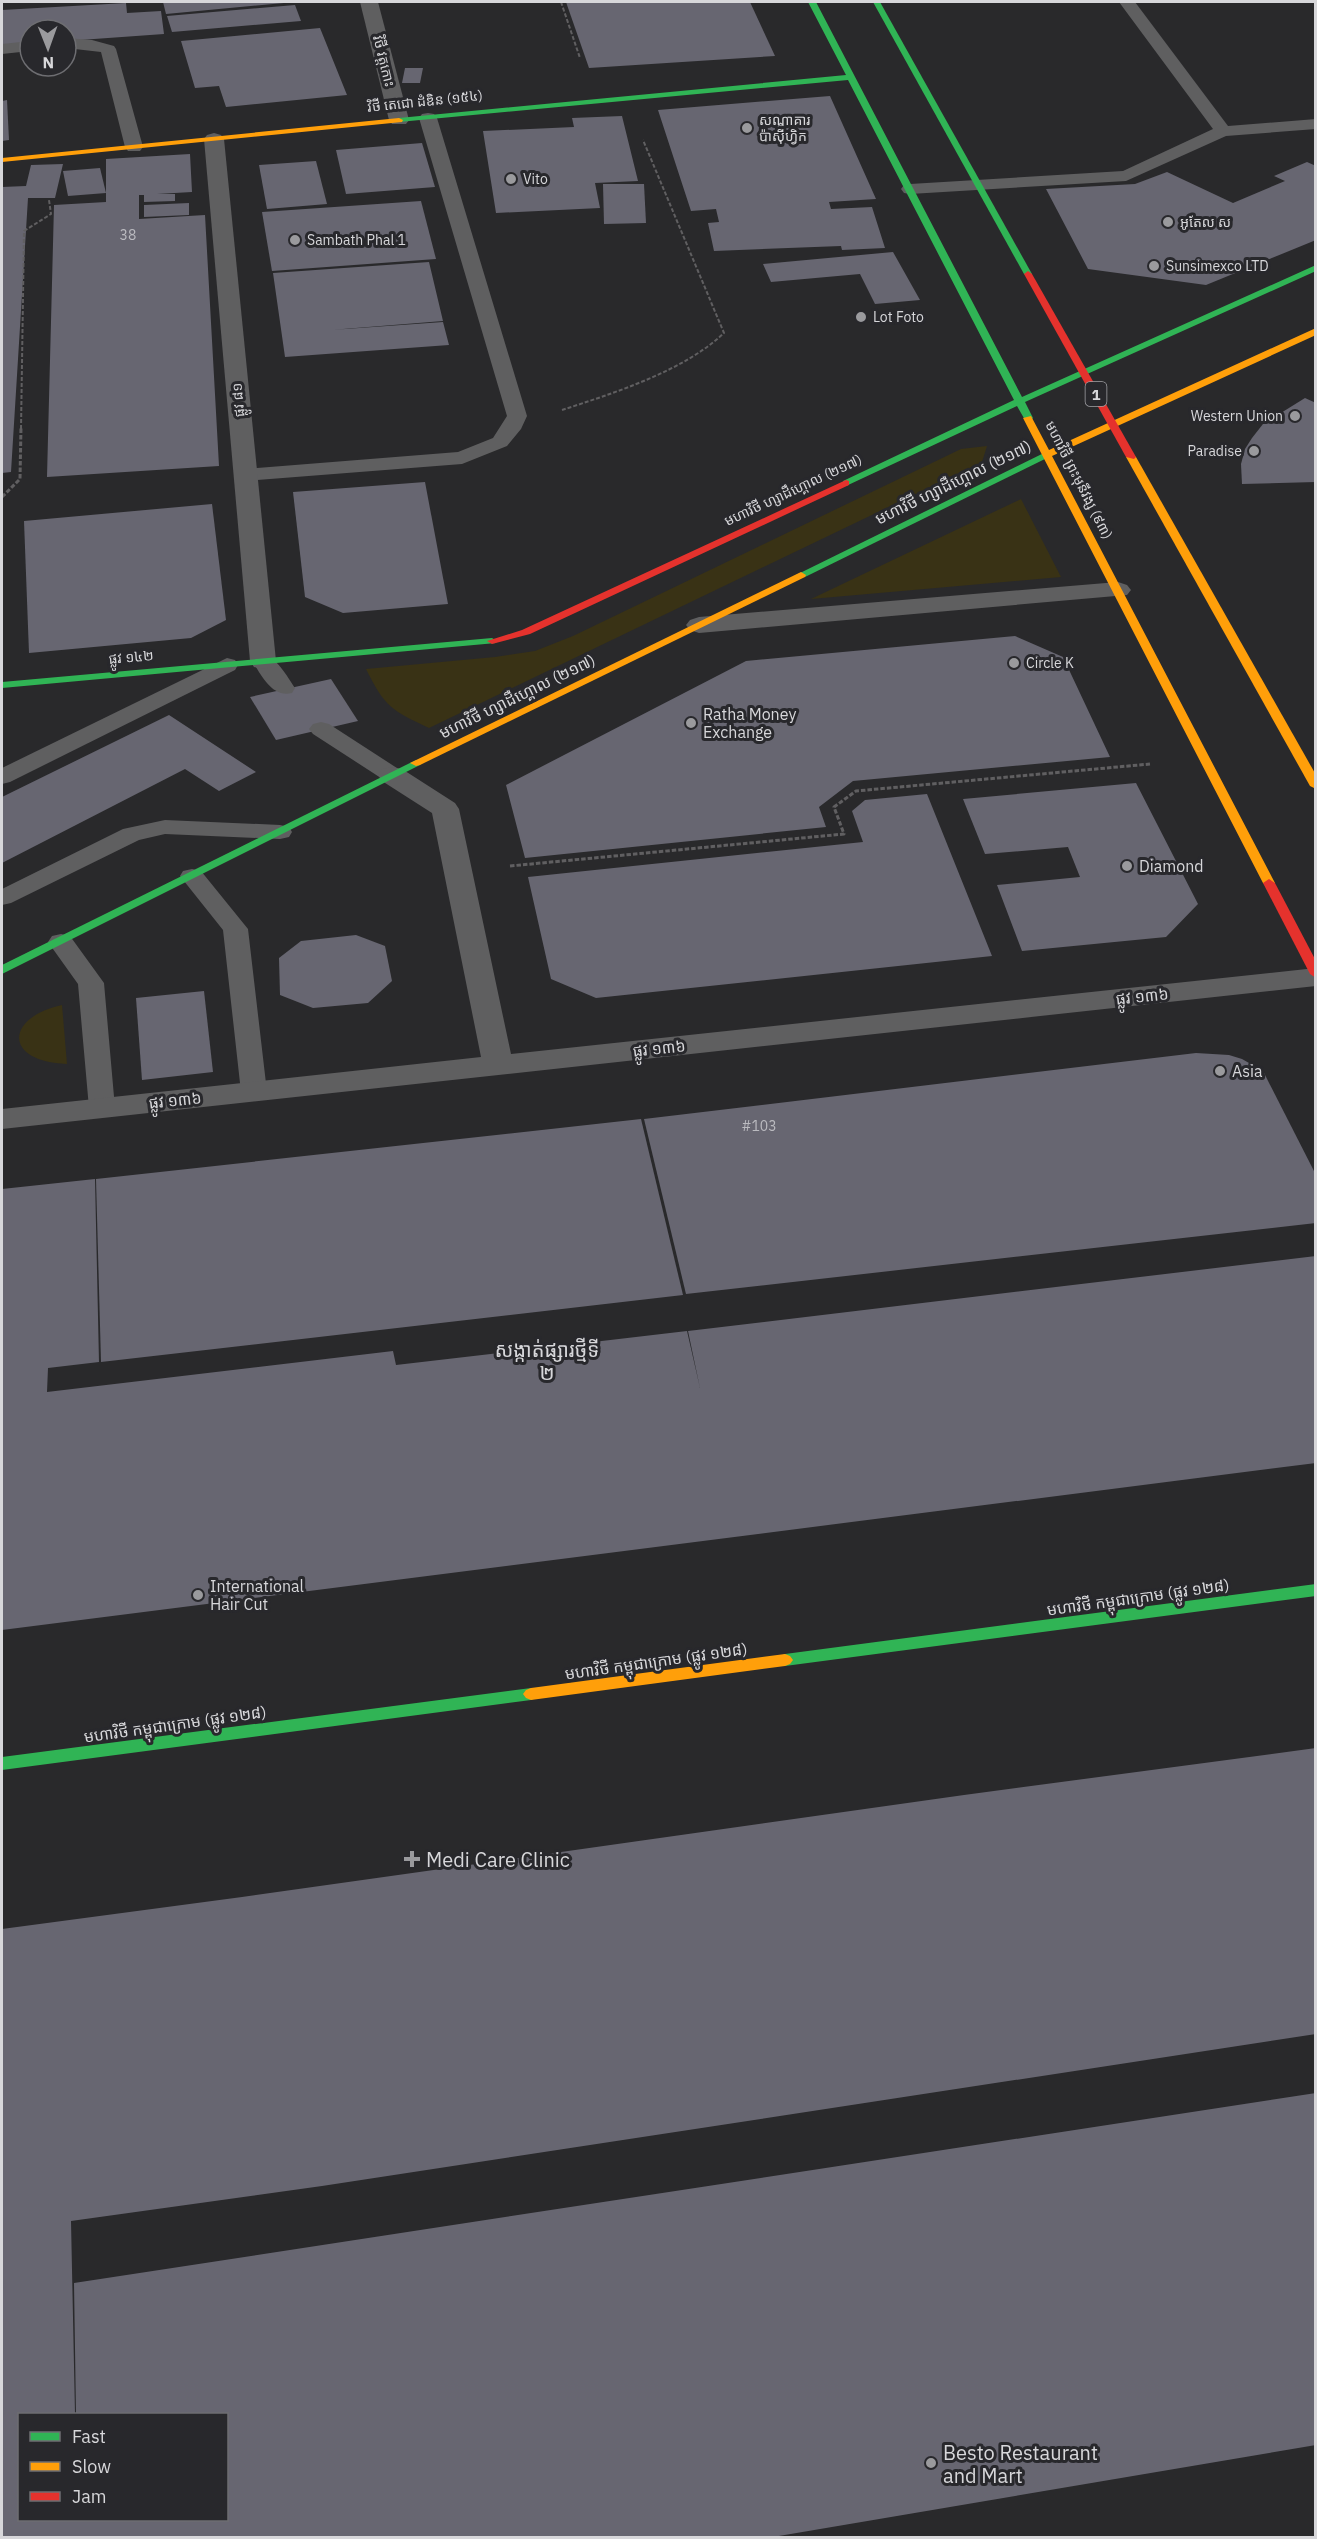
<svg xmlns="http://www.w3.org/2000/svg" width="1317" height="2539" viewBox="0 0 1317 2539" font-family="'IBM Plex Sans','Noto Sans Khmer',sans-serif">
<style>
.green{fill:#393215}
.building{fill:#676671}
.lines{fill:none;stroke-linecap:round;stroke-linejoin:round}
.path-far1{stroke:#605f61;stroke-width:2;stroke-dasharray:4 2;stroke-linecap:butt}
.path{stroke:#605f61;stroke-width:3;stroke-dasharray:4.5 2;stroke-linecap:butt}
.lane{fill:#5f5f60;fill-rule:evenodd}
.street{fill:#5f5f60;fill-rule:evenodd}
.fast{fill:#30b455;fill-rule:evenodd}
.slow{fill:#ff9f0a;fill-rule:evenodd}
.jam{fill:#e5322d;fill-rule:evenodd}
.poi-dot{fill:#9a9a9d;stroke:#28282c;stroke-width:2}
.labels{text-anchor:middle;dominant-baseline:central;stroke-width:6;stroke-linejoin:round;paint-order:stroke}
.far-street-label{font-size:14px;fill:#d7d7da;stroke:#28282c}
.far-poi-label{font-size:14px;fill:#d7d7da;stroke:#28282c;text-anchor:start}
.number-label{font-size:14px;fill:#bbbbc0}
.shield{fill:#28282c;stroke:#a2a2a6;stroke-width:1.5}
.shield-label{font-size:15px;font-weight:bold;fill:#d7d7da}
.street-label{font-size:16px;fill:#d7d7da;stroke:#28282c}
.poi-label{font-size:16px;fill:#d7d7da;stroke:#28282c;text-anchor:start}
.quarter-label{font-size:20px;fill:#d7d7da;stroke:#28282c}
.near-poi-label{font-size:20px;fill:#d7d7da;stroke:#28282c;text-anchor:start}
</style>
<rect width="100%" height="100%" fill="#29292b"/>
<g class="green">
<path d="M 987,446 L 982,462 L 429,728 C 391,710 385,707 366,669 L 495,657 L 535,651 L 573,636 L 961,449 Z"/>
<polygon points="1021,499 1061,577 811,599"/>
<path d="M 62,1005 L 67,1064 C 4,1062 4,1018 62,1005 Z"/>
</g>
<g class="building">
<polygon points="163,2 284,2 284,3 166,14"/>
<polygon points="566,2 750,2 775,56 589,68"/>
<polygon points="126,3 127,13 161,11 164,34 66,41 66,30 30,30 30,43 2,45 2,10"/>
<polygon points="295,5 301,21 172,32 167,16"/>
<polygon points="320,28 347,95 226,107 219,86 195,88 181,41"/>
<polygon points="405,68 423,68 420,83 402,83"/>
<polygon points="830,96 876,199 829,202 831,209 872,207 885,248 842,250 841,246 714,251 708,223 719,222 716,209 691,211 658,110"/>
<polygon points="7,100 9,140 2,141 2,101"/>
<polygon points="622,116 638,181 595,183 600,208 496,213 483,131 574,127 572,118"/>
<polygon points="422,143 435,187 346,194 336,150"/>
<polygon points="190,154 192,192 157,194 175,194 175,201 144,202 144,195 139,195 139,219 205,215 219,466 47,477 54,205 106,202 106,159"/>
<polygon points="316,161 327,204 267,209 259,165"/>
<polygon points="1307,162 1316,166 1316,240 1206,285 1088,269 1046,189 1135,184 1167,172 1233,203 1285,181 1274,176"/>
<polygon points="63,164 55,198 28,198 11,472 2,473 2,187 26,186 31,165"/>
<polygon points="100,168 106,193 68,196 63,171"/>
<polygon points="603,184 644,184 646,223 604,224"/>
<polygon points="421,201 436,259 272,271 262,212"/>
<polygon points="189,203 189,215 144,217 144,205"/>
<polygon points="893,252 920,300 875,304 860,274 771,282 763,264"/>
<polygon points="429,262 443,321 331,330 443,322 449,345 285,357 273,273"/>
<polygon points="1305,398 1316,403 1316,482 1242,484 1241,464 1245,449 1252,438 1263,424"/>
<polygon points="425,482 448,604 343,613 305,597 293,492"/>
<polygon points="212,504 226,620 191,638 29,653 24,521"/>
<polygon points="1015,636 1063,657 1110,757 853,781 819,807 826,827 525,858 506,785 746,661"/>
<polygon points="331,679 358,721 276,740 250,697"/>
<polygon points="169,715 256,772 219,791 185,769 2,863 2,797"/>
<polygon points="1136,783 1198,904 1166,937 1022,951 997,885 1080,877 1068,847 985,854 963,799"/>
<polygon points="927,794 992,956 596,998 551,979 528,877 863,842 852,811 865,800"/>
<polygon points="356,935 385,946 392,981 368,1003 313,1008 280,995 279,958 301,941"/>
<polygon points="204,991 213,1072 142,1080 136,998"/>
<polygon points="1196,1053 1229,1055 1242,1059 1263,1071 1316,1175 1316,1223 686,1294 644,1119"/>
<polygon points="641,1119 683,1295 101,1362 96,1179"/>
<polygon points="95,1179 99,1362 48,1368 47,1392 393,1351 396,1365 687,1331 700,1388 688,1331 1316,1256 1316,1463 2,1630 2,1189"/>
<polygon points="1316,1748 1316,2034 322,2186 71,2221 75,2414 20,2414 20,2520 226,2520 226,2414 76,2414 74,2283 1316,2093 1316,2445 767,2538 2,2538 2,1929 242,1897 964,1795"/>
</g>
<g class="lines">
<g class="path-far1">
<polyline points="561,2 580,58"/>
<path d="M 562,410 C 614,393 684,371 724,333 L 643,140"/>
<polyline points="21,429 24,231 51,214 49,200"/>
</g>
<g class="path">
<polyline points="2,497 20,479 21,427"/>
<polyline points="510,866 844,834 834,807 856,791 1150,764"/>
</g>
<g class="lane">
<polygon points="1119,2 1135,2 1228,126 1316,119 1316,129 1226,136 1126,181 910,194 904,193 901,189 904,185 910,184 1123,171 1213,129"/>
<polygon points="66,38 92,40 114,46 116,49 143,147 140,151 128,151 125,147 101,52 66,48"/>
<polygon points="30,41 30,51 2,54 2,44"/>
<polygon points="428,113 434,114 437,118 527,416 521,429 507,446 462,464 245,481 238,479 235,475 238,471 245,469 458,452 493,438 507,416 419,118 422,114"/>
<path d="M 263,654 C 277,658 287,676 295,688 L 292,693 C 272,698 262,676 252,661 L 255,656 Z"/>
<polygon points="227,658 235,660 238,665 235,670 10,782 2,784 2,768"/>
<polygon points="321,722 329,724 400,770 404,775 400,780 392,782 384,780 313,734 309,729 313,724"/>
<polygon points="165,820 280,825 289,827 292,832 289,837 280,839 165,834 139,840 11,903 2,905 2,889 123,829"/>
<polygon points="192,869 201,871 248,929 267,1092 263,1098 254,1101 245,1098 241,1092 223,930 180,876 183,871"/>
<polygon points="61,934 70,936 104,983 115,1108 112,1114 102,1117 92,1114 89,1108 78,984 48,942 52,936"/>
</g>
<g class="street">
<polygon points="360,2 378,2 409,120 406,124 392,124 389,120"/>
<polygon points="214,133 221,135 224,139 276,661 272,667 263,669 254,667 250,661 204,139 207,135"/>
<polygon points="1118,582 1127,585 1131,590 1127,595 699,633 690,630 686,625 690,620 699,617"/>
<polygon points="392,767 402,769 455,803 459,809 511,1054 1316,968 1316,986 2,1129 2,1109 481,1057 432,813 382,781 378,775 382,769"/>
</g>
<g class="fast">
<polygon points="808,2 816,2 1022,397 1316,265 1316,271 1025,402 1033,418 1031,420 1025,420 1017,406 846,486 843,485 843,481 1014,400 848,80 399,122 395,120 399,118 846,75"/>
<polygon points="873,2 880,2 1032,274 1031,276 1024,274"/>
<polygon points="1048,451 1051,452 1051,456 805,577 797,577 796,575"/>
<polygon points="492,638 497,641 496,643 2,688 2,682"/>
<polygon points="416,760 422,763 420,765 2,974 2,965"/>
<polygon points="1316,1584 1316,1596 785,1666 780,1664 777,1660 780,1656 785,1654"/>
<polygon points="531,1688 536,1690 539,1694 536,1698 531,1700 2,1770 2,1757"/>
</g>
<g class="slow">
<polygon points="399,118 403,120 402,122 2,162 2,158"/>
<polygon points="1316,328 1316,335 1052,456 1275,883 1269,887 1263,883 1023,418 1031,416 1049,450"/>
<polygon points="1131,454 1136,457 1316,775 1316,789 1310,786 1126,457"/>
<polygon points="801,572 806,575 805,577 420,765 416,766 410,763"/>
<polygon points="785,1654 790,1656 793,1660 790,1664 785,1666 531,1700 526,1698 523,1694 526,1690 531,1688"/>
</g>
<g class="jam">
<polygon points="1028,271 1032,274 1136,457 1134,459 1126,457 1024,274"/>
<polygon points="846,480 849,481 849,485 530,634 492,644 487,641 522,630"/>
<polygon points="1269,879 1275,883 1316,961 1316,978 1310,974 1263,883"/>
</g>
</g>
<g class="poi-dot">
<circle cx="747" cy="128" r="6"/>
<circle cx="511" cy="179" r="6"/>
<circle cx="1168" cy="222" r="6"/>
<circle cx="295" cy="240" r="6"/>
<circle cx="1154" cy="266" r="6"/>
<circle cx="861" cy="317" r="6"/>
<circle cx="1295" cy="416" r="6"/>
<circle cx="1254" cy="451" r="6"/>
<circle cx="1014" cy="663" r="6"/>
<circle cx="691" cy="723" r="6"/>
<circle cx="1127" cy="866" r="6"/>
<circle cx="1220" cy="1071" r="6"/>
<circle cx="198" cy="1595" r="6"/>
<path d="M409 1850h6v6h6v6h-6v6h-6v-6h-6v-6h6z"/>
<circle cx="931" cy="2463" r="6"/>
</g>
<g class="labels">
<g class="far-street-label">
<text transform="translate(384 61) rotate(76)">វិថី វត្តកោះ</text>
<text transform="translate(425 101) rotate(-6)">វិថី តេជោ ដំឌិន (១៥៤)</text>
<text transform="translate(238 400) rotate(-95)">ផ្លូវ ៨១</text>
<text transform="translate(1079 480) rotate(63)">មហាវិថី ព្រះមុនីវង្ស (៩៣)</text>
<text transform="translate(793 490) rotate(-25)">មហាវិថី ហ្សាដឹហ្គោល (២១៧)</text>
<text transform="translate(131 657) rotate(-5)">ផ្លូវ ១៤២</text>
</g>
<g class="far-poi-label">
<text x="759" y="120">សណ្ឋាគារ<tspan x="759" dy="16">ប៉ាស៊ីហ្វិក</tspan></text>
<text x="523" y="179">Vito</text>
<text x="1180" y="222">អូតែល ស</text>
<text x="307" y="240">Sambath Phal 1</text>
<text x="1166" y="266">Sunsimexco LTD</text>
<text x="873" y="317">Lot Foto</text>
<text x="1283" y="416" text-anchor="end">Western Union</text>
<text x="1242" y="451" text-anchor="end">Paradise</text>
<text x="1026" y="663">Circle K</text>
</g>
<g class="number-label">
<text x="128" y="235">38</text>
<text x="759" y="1126">#103</text>
</g>
<rect class="shield" x="1085.5" y="382" width="21" height="24" rx="4.5"/>
<g class="shield-label">
<text x="1096" y="394">1</text>
</g>
<g class="street-label">
<text transform="translate(953 482) rotate(-26)">មហាវិថី ហ្សាដឺហ្គោល (២១៧)</text>
<text transform="translate(517 696) rotate(-26)">មហាវិថី ហ្សាដឺហ្គោល (២១៧)</text>
<text transform="translate(1142 996) rotate(-6)">ផ្លូវ ១៣៦</text>
<text transform="translate(659 1048) rotate(-6)">ផ្លូវ ១៣៦</text>
<text transform="translate(175 1100) rotate(-6)">ផ្លូវ ១៣៦</text>
<text transform="translate(1138 1597) rotate(-8)">មហាវិថី កម្ពុជាក្រោម (ផ្លូវ ១២៨)</text>
<text transform="translate(656 1661) rotate(-8)">មហាវិថី កម្ពុជាក្រោម (ផ្លូវ ១២៨)</text>
<text transform="translate(175 1724) rotate(-8)">មហាវិថី កម្ពុជាក្រោម (ផ្លូវ ១២៨)</text>
</g>
<g class="poi-label">
<text x="703" y="714">Ratha Money<tspan x="703" dy="18">Exchange</tspan></text>
<text x="1139" y="866">Diamond</text>
<text x="1232" y="1071">Asia</text>
<text x="210" y="1586">International<tspan x="210" dy="18">Hair Cut</tspan></text>
</g>
<g class="quarter-label">
<text x="547" y="1349">សង្កាត់ផ្សារថ្មីទី<tspan x="547" dy="23">២</tspan></text>
</g>
<g class="near-poi-label">
<text x="426" y="1859">Medi Care Clinic</text>
<text x="943" y="2452">Besto Restaurant<tspan x="943" dy="23">and Mart</tspan></text>
</g>
</g>
<rect width="1317" height="2539" fill="none" stroke="#d7d7da" stroke-width="6"/>
<rect x="18" y="2413" width="210" height="108" fill="#28282c" stroke="#6e6e72" stroke-width="1.5"/>
<rect x="30" y="2432" width="30" height="9" fill="#30b455" stroke="#6e6e72" stroke-width="1.5"/>
<text x="72" y="2443" font-size="18" fill="#d7d7da">Fast</text>
<rect x="30" y="2462" width="30" height="9" fill="#ff9f0a" stroke="#6e6e72" stroke-width="1.5"/>
<text x="72" y="2473" font-size="18" fill="#d7d7da">Slow</text>
<rect x="30" y="2492" width="30" height="9" fill="#e5322d" stroke="#6e6e72" stroke-width="1.5"/>
<text x="72" y="2503" font-size="18" fill="#d7d7da">Jam</text>
<g transform="translate(48 48) rotate(179)"><circle r="28" fill="#28282c" stroke="#6e6e72" stroke-width="1.5"/>
<path d="M0-4.5L10 22L0 15L-10 22Z" fill="#9a9a9d"/>
<text y="-9" font-size="16" font-weight="bold" text-anchor="middle" fill="#d7d7da">N</text>
</g>
</svg>
